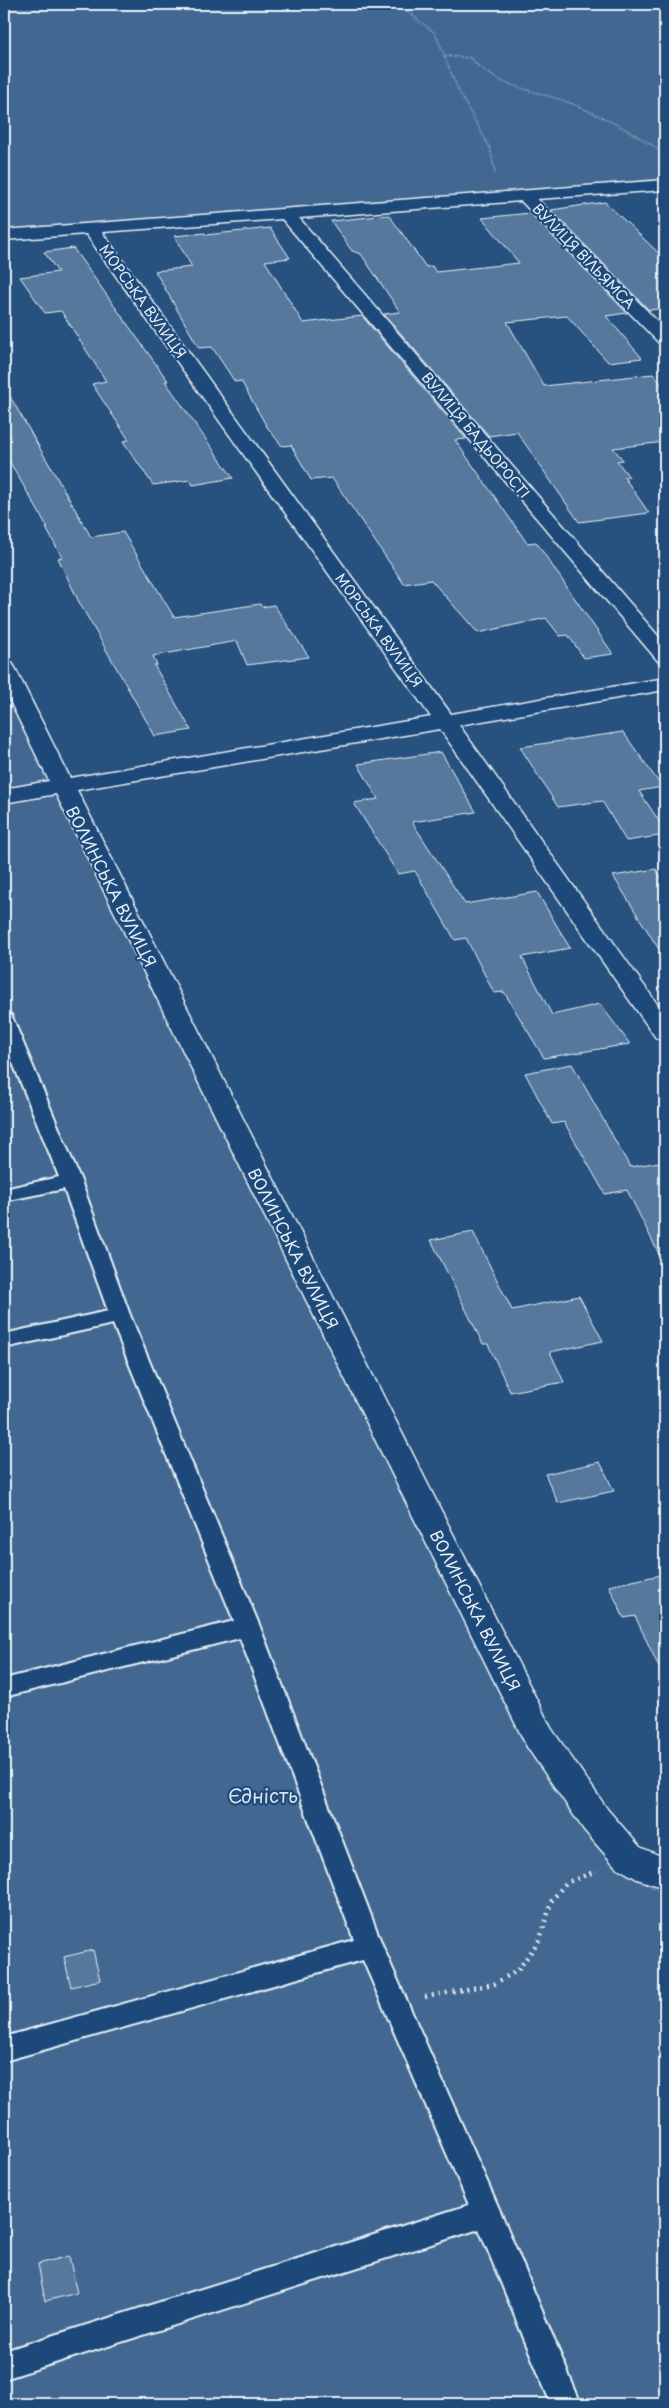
<svg xmlns="http://www.w3.org/2000/svg" width="669" height="2408" viewBox="0 0 669 2408" font-family="'Playpen Sans',sans-serif">
<style>
.green{fill:#436891;stroke:#96acc4}
.building{fill:#57789d;stroke:#e8f1f8}
.lines{fill:none;stroke-linecap:round;stroke-linejoin:round}
.lane-casing{stroke:#e8f1f8;stroke-width:4}
.street-casing{stroke:#e8f1f8;stroke-width:3}
.path-far1{stroke:#e8f1f8;stroke-width:2;stroke-dasharray:0.5 2;stroke-linecap:butt}
.path{stroke:#e8f1f8;stroke-width:4.5;stroke-dasharray:2 5;stroke-linecap:butt}
.lane{fill:#1f4a7a;fill-rule:evenodd}
.street{fill:#1f4a7a;fill-rule:evenodd}
.labels{text-anchor:middle;dominant-baseline:central;stroke-width:4.5;stroke-linejoin:round;paint-order:stroke}
.far-street-label{font-size:14px;fill:#e8f1f8;stroke:#1f4a7a}
.street-label{font-size:16px;fill:#e8f1f8;stroke:#1f4a7a}
.near-park-label{font-size:19px;fill:#d8e3ee;stroke:#1f4a7a}
</style>
<rect width="100%" height="100%" fill="#27517f"/>
<filter id="ink" filterUnits="userSpaceOnUse"><feTurbulence type="fractalNoise" baseFrequency=".02" numOctaves="2"/><feDisplacementMap in="SourceGraphic" scale="10" xChannelSelector="R" yChannelSelector="G"/><feConvolveMatrix kernelMatrix="1 2 1 2 8 2 1 2 1" color-interpolation-filters="sRGB"/></filter>
<g filter="url(#ink)">
<g class="green">
<polygon points="4,4 665,4 665,182 4,232"/>
<polygon points="4,684 526,1742 603,1848 615,1867 660,1891 665,1891 665,2404 4,2404"/>
</g>
<g class="building">
<polygon points="605,202 665,259 665,308 649,310 551,210"/>
<polygon points="530,213 627,313 606,316 642,358 608,362 567,316 507,322 544,386 653,374 665,388 665,442 613,448 623,460 617,461 629,477 624,477 649,513 579,522 517,432 489,436 384,314 400,312 361,254 352,251 331,221 389,215 426,267 432,266 436,272 519,263 482,218"/>
<polygon points="270,228 290,258 265,261 303,323 362,316 466,439 455,440 527,543 536,542 613,654 584,658 568,635 560,636 546,618 478,633 431,580 404,584 332,478 311,480 291,445 282,446 267,427 241,381 235,382 212,347 199,348 155,271 192,267 174,236 205,233 206,235"/>
<polygon points="73,248 168,381 165,381 233,478 193,485 190,480 153,485 123,441 129,440 92,384 106,381 61,311 45,313 20,277 58,272 44,252"/>
<polygon points="4,386 91,537 123,532 174,617 260,604 262,607 274,605 309,657 247,665 237,641 153,656 157,665 154,665 191,730 155,736 79,602 58,558 62,557 46,528 48,528 4,452"/>
<polygon points="623,732 662,787 639,791 665,830 665,835 626,841 602,801 558,807 520,747"/>
<polygon points="441,752 476,812 412,822 465,904 537,892 570,948 522,957 552,1015 600,1004 630,1044 544,1058 504,992 494,993 466,938 455,940 415,871 398,874 354,803 378,799 358,764"/>
<polygon points="656,869 665,884 665,959 613,876"/>
<polygon points="572,1064 630,1167 665,1161 665,1266 627,1190 605,1194 564,1122 552,1124 525,1073"/>
<polygon points="473,1232 512,1310 579,1296 603,1341 550,1352 564,1382 510,1392 488,1344 483,1344 431,1240"/>
<polygon points="600,1462 614,1491 558,1503 545,1474"/>
<polygon points="665,1574 665,1680 635,1616 624,1618 609,1586"/>
<polygon points="93,1950 100,1980 71,1987 64,1957"/>
<polygon points="69,2256 77,2293 45,2301 38,2264"/>
</g>
<g class="lines">
<g class="lane-casing">
<polygon id="lane" points="4,1013 11,1015 13,1019 81,1181 130,1315 260,1627 383,1947 501,2213 581,2404 551,2404 479,2229 4,2379 4,2351 469,2205 363,1960 4,2061 4,2037 354,1940 240,1638 4,1697 4,1679 234,1621 113,1324 4,1348 4,1334 108,1311 64,1189 4,1201 4,1189 59,1177 4,1041"/>
</g>
<g class="street-casing">
<polygon id="street" points="665,180 665,190 537,199 665,329 665,344 659,343 521,201 299,218 665,644 665,663 658,661 282,219 102,232 451,714 665,678 665,690 459,725 665,1015 665,1041 656,1038 440,729 77,790 551,1728 608,1810 640,1847 665,1858 665,1888 637,1879 616,1867 584,1830 527,1747 56,794 4,803 4,789 49,781 4,689 4,662 12,663 15,668 70,778 431,717 86,234 4,240 4,230"/>
</g>
<g class="path-far1">
<polyline points="397,4 435,33 459,92 490,148 495,173"/>
<path d="M 444,56 L 471,58 C 496,88 536,90 570,103 C 604,117 635,133 665,154"/>
</g>
<polyline class="path" points="425,1997 494,1984 518,1970 540,1939 552,1900 566,1883 596,1871"/>
<use href="#lane" class="lane"/>
<use href="#street" class="street"/>
</g>
</g>
<g class="labels">
<g class="far-street-label">
<text transform="translate(584 256) rotate(46)">ВУЛИЦЯ ВІЛЬЯМСА</text>
<text transform="translate(143 301) rotate(54)">МОРСЬКА ВУЛИЦЯ</text>
<text transform="translate(476 435) rotate(50)">ВУЛИЦЯ БАДЬОРОСТІ</text>
<text transform="translate(379 630) rotate(54)">МОРСЬКА ВУЛИЦЯ</text>
</g>
<g class="street-label">
<text transform="translate(112 886) rotate(63)">ВОЛИНСЬКА ВУЛИЦЯ</text>
<text transform="translate(294 1248) rotate(63)">ВОЛИНСЬКА ВУЛИЦЯ</text>
<text transform="translate(476 1610) rotate(63)">ВОЛИНСЬКА ВУЛИЦЯ</text>
</g>
<g class="near-park-label">
<text x="263" y="1795">Єдність</text>
</g>
</g>
<rect width="669" height="2408" fill="none" stroke="#1f4a7a" stroke-width="20"/>
<rect x="10" y="10" width="649" height="2388" fill="none" stroke="#e8f1f8" stroke-width="2" filter="url(#ink)"/>
</svg>
